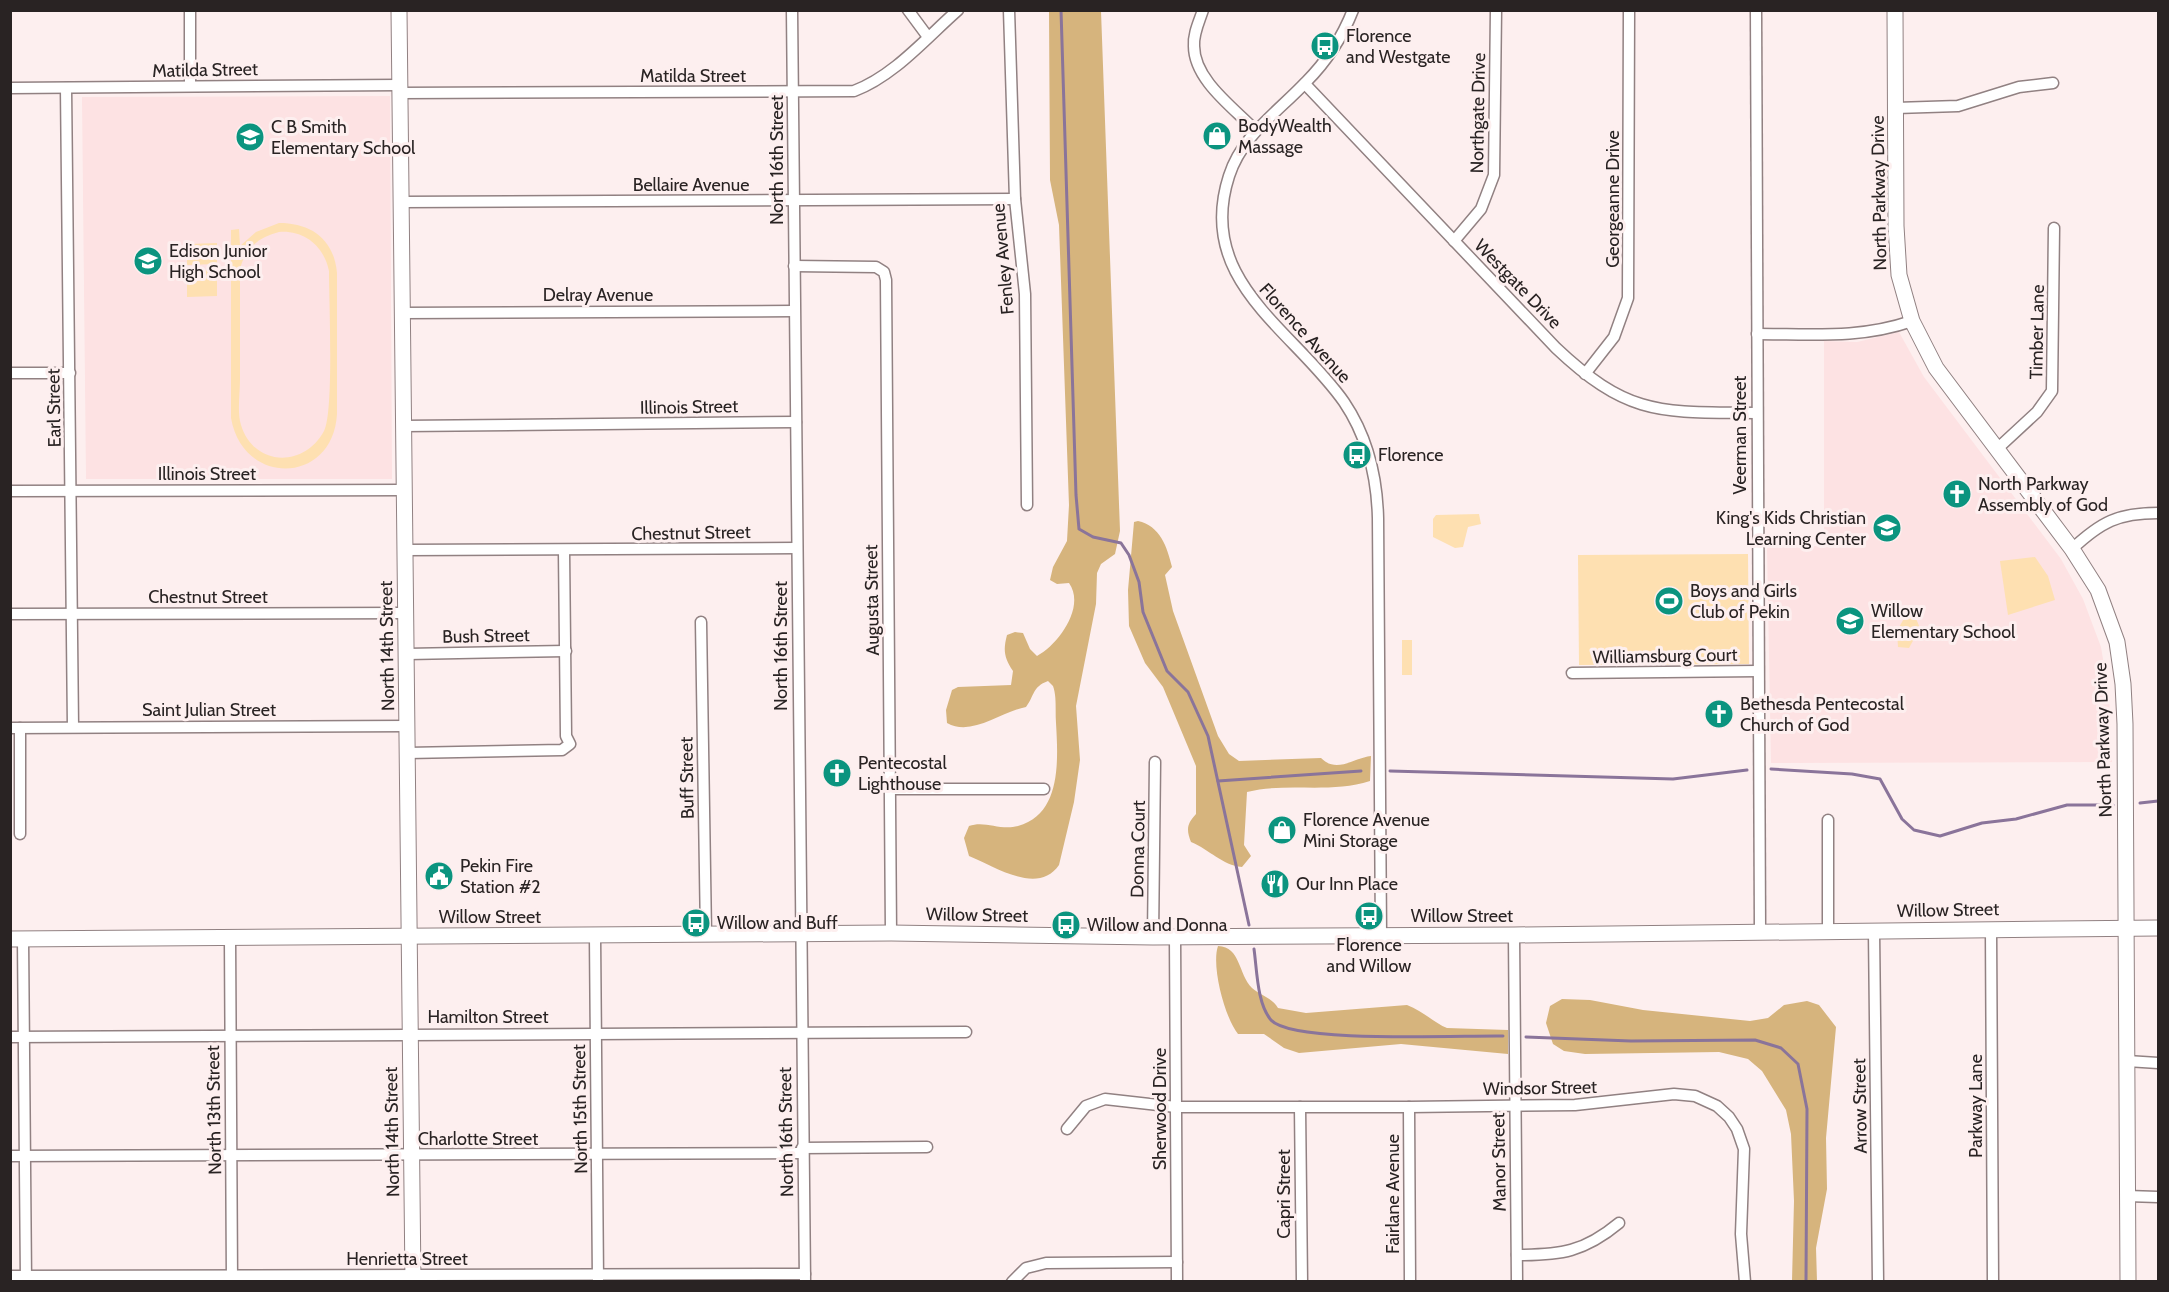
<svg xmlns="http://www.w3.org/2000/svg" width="2169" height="1292" viewBox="0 0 2169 1292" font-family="Cabin,sans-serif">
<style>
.built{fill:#fde2e3}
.green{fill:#fee0b1;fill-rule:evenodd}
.forest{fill:#d6b47d}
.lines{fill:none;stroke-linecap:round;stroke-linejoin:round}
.stream{stroke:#8a749a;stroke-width:3}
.street-casing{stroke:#918182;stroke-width:13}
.secondary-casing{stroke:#918182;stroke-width:17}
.street{stroke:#fff;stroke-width:10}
.secondary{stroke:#fff;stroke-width:15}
.labels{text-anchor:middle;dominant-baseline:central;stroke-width:6;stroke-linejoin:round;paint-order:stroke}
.poi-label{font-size:18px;fill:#292323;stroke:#fdefef;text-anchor:start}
.street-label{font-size:18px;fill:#292323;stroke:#fdefef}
</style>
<rect width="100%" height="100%" fill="#fdefef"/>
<g class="built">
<polygon points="390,96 392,479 86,479 82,97"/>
<polygon points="1899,332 1924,377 2061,559 2083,599 2101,647 2109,695 2112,762 1771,763 1767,547 1824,546 1824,341 1857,342"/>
</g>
<g class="green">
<path d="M 279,223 C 311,223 334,239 337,273 L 337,414 C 333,485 243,487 231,418 L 231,230 L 239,229 L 240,246 L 256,232 ZM 279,232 C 304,230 324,246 329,271 C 329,299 334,413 324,431 C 304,468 254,467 241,425 C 237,412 240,394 240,379 C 240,343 240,306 240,269 C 245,249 258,237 279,232 Z"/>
<polygon points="217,243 217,264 187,265 187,244"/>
<polygon points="217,270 217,296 187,297 187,271"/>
<polygon points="1479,514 1481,524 1468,527 1463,547 1455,548 1433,537 1433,519 1436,515"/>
<polygon points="1748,554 1749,664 1579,665 1578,555"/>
<polygon points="2035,557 2048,576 2055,600 2008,615 2000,561"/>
<polygon points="1907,613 1914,614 1920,628 1909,648 1898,647 1897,631"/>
<rect x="1402" y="640" width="10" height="35"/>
</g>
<g class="forest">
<path d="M 1049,11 L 1101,11 L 1120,531 L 1115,554 L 1101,564 L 1097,573 L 1096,604 L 1076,706 L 1080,760 L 1074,802 L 1059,865 C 1038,896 994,866 969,856 L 964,838 L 969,826 C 985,820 1000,831 1018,826 C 1062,814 1058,759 1056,723 C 1055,711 1057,697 1053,686 L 1048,681 C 1032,687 1035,695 1026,707 C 1000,712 972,737 947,723 L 946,710 L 952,690 L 958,687 L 1011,685 L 1013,671 C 1004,658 1003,650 1007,635 L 1015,632 L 1023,633 L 1030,649 L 1037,656 C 1058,645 1086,607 1069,583 L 1057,584 L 1050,580 L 1053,567 L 1067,541 L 1069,505 L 1059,225 L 1050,180 Z"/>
<path d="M 1138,521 C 1160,526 1167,546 1172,567 L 1165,575 L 1173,611 L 1218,736 L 1229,754 L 1239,761 L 1321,758 C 1337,774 1353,758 1371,756 L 1370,781 C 1330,794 1287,782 1247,792 L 1244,845 L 1251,856 L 1242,867 C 1222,865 1210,850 1191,842 C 1186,829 1187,824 1196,814 L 1196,766 L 1163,687 L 1145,663 L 1129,626 L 1128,590 L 1134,522 Z"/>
<path d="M 1218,946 C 1241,947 1238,974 1252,988 C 1261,996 1271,997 1278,1008 L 1306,1013 L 1407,1005 C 1423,1011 1436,1024 1447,1028 L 1508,1030 L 1508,1054 L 1401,1044 L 1299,1053 L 1284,1048 L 1264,1034 L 1238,1034 C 1225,1018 1211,966 1218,946 Z"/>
<polygon points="1562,999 1590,1000 1643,1010 1750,1021 1768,1018 1784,1005 1807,1001 1819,1005 1836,1027 1826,1138 1827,1189 1816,1248 1817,1281 1792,1281 1794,1201 1791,1134 1786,1110 1762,1071 1748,1059 1719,1052 1585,1054 1564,1051 1553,1044 1546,1023 1550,1006"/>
</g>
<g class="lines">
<g class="stream">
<polyline points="1061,10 1076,495 1079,529 1093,537 1121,543 1129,555 1139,582 1143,612 1167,671 1188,692 1208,736 1249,925"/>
<polyline points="1771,769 1852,774 1880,779 1902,819 1914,830 1940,836 1982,823 2016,819 2067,805 2113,805"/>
<polyline points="1390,771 1673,779 1747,770"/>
<polyline points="1218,781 1361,771"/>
<polyline points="2140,803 2158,801"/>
<path d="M 1254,949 C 1257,970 1257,1004 1271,1020 C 1293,1044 1464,1035 1503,1036"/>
<polyline points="1526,1037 1631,1041 1755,1040 1781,1048 1798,1064 1807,1109 1806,1282"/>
</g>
<g class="street-casing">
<g id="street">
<polyline points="190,10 190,86"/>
<polyline points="792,10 805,1282"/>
<polyline points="908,10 928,37"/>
<polyline points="1009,10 1015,199 1025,294 1027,505"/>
<path d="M 1203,10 C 1199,22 1193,34 1194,46 C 1194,80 1234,108 1255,130"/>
<path d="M 1353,10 C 1342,38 1327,61 1306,82 C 1278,112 1242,135 1229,176 C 1195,281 1293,329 1344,402 C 1367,436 1377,478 1378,518 L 1381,935"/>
<polyline points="1756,10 1760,931"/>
<path d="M 1305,84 L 1556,348 C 1629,417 1661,412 1756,413"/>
<polyline points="10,88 400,85"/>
<polyline points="66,88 73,727"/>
<path d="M 400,93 L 854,91 C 894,76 926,38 958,10"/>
<polyline points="1896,108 1958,106 2019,87 2053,83"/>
<polyline points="402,202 1015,199"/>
<polyline points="1454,241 1481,209 1494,175 1496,10"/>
<polyline points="794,266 876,267 884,272 886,280 891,933"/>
<polyline points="402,313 794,311"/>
<path d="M 1757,334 C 1812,334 1860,339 1912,321"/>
<polyline points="10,373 70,373"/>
<polyline points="1585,374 1614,337 1628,298 1629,10"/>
<polyline points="403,426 796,422"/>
<polyline points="1997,449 2037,412 2052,391 2054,228"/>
<polyline points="10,491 404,490"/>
<path d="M 2072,549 C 2101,522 2118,513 2158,513"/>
<polyline points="405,550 797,548"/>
<polyline points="10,614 406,613"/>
<polyline points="701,622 706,934"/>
<polyline points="407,654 566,651"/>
<polyline points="1572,673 1758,671"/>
<polyline points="10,728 408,726"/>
<polyline points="20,728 20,834"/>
<polyline points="407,753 562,750 570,744 566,736 564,551"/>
<polyline points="890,789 1044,789"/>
<polyline points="1828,820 1828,931"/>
<polyline points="1991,930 1993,1282"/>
<polyline points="1874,931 1878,1282"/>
<polyline points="1514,935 1517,1282"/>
<polyline points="595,936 598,1281"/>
<polyline points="1153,937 1155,762"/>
<polyline points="1175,937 1177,1282"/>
<polyline points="230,938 232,1281"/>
<polyline points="23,939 26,1281"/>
<polyline points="10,1037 966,1032"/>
<polyline points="2127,1061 2158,1063"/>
<polyline points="1300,1107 1302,1282"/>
<polyline points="1409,1107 1410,1282"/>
<polyline points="1067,1129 1086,1106 1105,1099 1176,1107 1409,1107 1575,1105 1674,1094 1695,1096 1717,1106 1729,1117 1737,1129 1744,1149 1741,1234 1745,1282"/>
<polyline points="802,1148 927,1147"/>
<polyline points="10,1156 802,1153"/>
<polyline points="2127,1196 2158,1197"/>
<path d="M 1517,1255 C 1561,1255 1584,1252 1619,1223"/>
<polyline points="10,1276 805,1274"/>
<polyline points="1012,1282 1026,1268 1046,1263 1177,1262"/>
</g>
</g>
<g class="secondary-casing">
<g id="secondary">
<polyline points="399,10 413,1282"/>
<polyline points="1895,10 1896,226 1899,275 1912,321 1936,368 2072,549 2098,590 2117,642 2123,684 2125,724 2128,1282"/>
<polyline points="10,939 891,933 1153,937 1514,935 2158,928"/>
</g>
</g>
<use href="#street" class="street"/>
<use href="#secondary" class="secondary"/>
</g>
<defs>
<g id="bus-disc" transform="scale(1.5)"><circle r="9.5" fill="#0b947f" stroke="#fdefef"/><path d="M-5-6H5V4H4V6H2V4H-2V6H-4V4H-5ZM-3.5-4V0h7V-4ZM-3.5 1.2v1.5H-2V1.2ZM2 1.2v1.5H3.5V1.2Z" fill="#fff"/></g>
<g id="shop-disc" transform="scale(1.5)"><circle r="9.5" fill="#0b947f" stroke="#fdefef"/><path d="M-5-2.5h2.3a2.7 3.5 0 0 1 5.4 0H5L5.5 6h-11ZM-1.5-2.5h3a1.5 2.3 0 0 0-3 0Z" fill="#fff"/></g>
<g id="school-disc" transform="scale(1.5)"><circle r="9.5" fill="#0b947f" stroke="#fdefef"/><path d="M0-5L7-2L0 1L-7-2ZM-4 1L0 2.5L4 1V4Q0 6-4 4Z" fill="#fff"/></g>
<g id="church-disc" transform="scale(1.5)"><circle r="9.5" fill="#0b947f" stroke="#fdefef"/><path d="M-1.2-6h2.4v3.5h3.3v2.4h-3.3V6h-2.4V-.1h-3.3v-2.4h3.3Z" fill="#fff"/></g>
<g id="stadium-disc" transform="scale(1.5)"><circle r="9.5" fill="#0b947f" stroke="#fdefef"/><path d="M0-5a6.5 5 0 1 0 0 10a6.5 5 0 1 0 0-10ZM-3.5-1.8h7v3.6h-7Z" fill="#fff"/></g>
<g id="civic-disc" transform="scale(1.5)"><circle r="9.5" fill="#0b947f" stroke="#fdefef"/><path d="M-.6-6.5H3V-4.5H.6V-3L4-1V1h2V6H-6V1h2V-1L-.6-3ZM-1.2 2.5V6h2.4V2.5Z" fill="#fff"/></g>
<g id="restaurant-disc" transform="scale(1.5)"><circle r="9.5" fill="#0b947f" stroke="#fdefef"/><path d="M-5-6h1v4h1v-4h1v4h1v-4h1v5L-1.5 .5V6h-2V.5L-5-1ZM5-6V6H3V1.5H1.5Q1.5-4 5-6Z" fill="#fff"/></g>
</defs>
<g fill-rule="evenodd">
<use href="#bus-disc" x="1325" y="46"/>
<use href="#shop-disc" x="1217" y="136"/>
<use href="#school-disc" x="250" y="137"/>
<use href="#school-disc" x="148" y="261"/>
<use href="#bus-disc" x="1357" y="455"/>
<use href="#church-disc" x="1957" y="494"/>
<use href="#school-disc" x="1887" y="528"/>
<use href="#stadium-disc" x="1669" y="601"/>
<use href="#school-disc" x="1850" y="621"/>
<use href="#church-disc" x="1719" y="714"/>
<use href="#church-disc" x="837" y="773"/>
<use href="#shop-disc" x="1282" y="830"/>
<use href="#civic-disc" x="439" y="876"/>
<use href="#restaurant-disc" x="1275" y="884"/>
<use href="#bus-disc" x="1369" y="916"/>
<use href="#bus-disc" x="696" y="923"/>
<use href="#bus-disc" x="1066" y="925"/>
</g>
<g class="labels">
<g class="poi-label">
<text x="1346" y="36">Florence<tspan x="1346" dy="21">and Westgate</tspan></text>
<text x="1238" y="126">BodyWealth<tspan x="1238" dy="21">Massage</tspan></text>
<text x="271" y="127">C B Smith<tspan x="271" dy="21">Elementary School</tspan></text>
<text x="169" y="251">Edison Junior<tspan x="169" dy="21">High School</tspan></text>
<text x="1378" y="455">Florence</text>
<text x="1978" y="484">North Parkway<tspan x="1978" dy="21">Assembly of God</tspan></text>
<text x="1866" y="518" text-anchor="end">King's Kids Christian<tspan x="1866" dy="21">Learning Center</tspan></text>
<text x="1690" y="591">Boys and Girls<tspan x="1690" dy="21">Club of Pekin</tspan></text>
<text x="1871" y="611">Willow<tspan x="1871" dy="21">Elementary School</tspan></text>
<text x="1740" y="704">Bethesda Pentecostal<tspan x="1740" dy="21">Church of God</tspan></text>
<text x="858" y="763">Pentecostal<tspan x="858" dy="21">Lighthouse</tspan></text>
<text x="1303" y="820">Florence Avenue<tspan x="1303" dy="21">Mini Storage</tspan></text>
<text x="460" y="866">Pekin Fire<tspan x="460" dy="21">Station #2</tspan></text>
<text x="1296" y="884">Our Inn Place</text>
<text x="717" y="923">Willow and Buff</text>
<text x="1087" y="925">Willow and Donna</text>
<text x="1369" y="945" text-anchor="middle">Florence<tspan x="1369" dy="21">and Willow</tspan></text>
</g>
<g class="street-label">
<text transform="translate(205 70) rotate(-1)">Matilda Street</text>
<text x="693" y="76">Matilda Street</text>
<text transform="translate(1478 113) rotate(-89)">Northgate Drive</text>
<text transform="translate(777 160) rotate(-90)">North 16th Street</text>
<text x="691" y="185">Bellaire Avenue</text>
<text transform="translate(1879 193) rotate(-91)">North Parkway Drive</text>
<text transform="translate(1613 199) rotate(-90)">Georgeanne Drive</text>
<text transform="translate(1003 259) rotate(-95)">Fenley Avenue</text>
<text transform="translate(1518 284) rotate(46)">Westgate Drive</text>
<text x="598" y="295">Delray Avenue</text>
<text transform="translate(2037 332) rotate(-89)">Timber Lane</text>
<text transform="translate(1305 333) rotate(48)">Florence Avenue</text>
<text transform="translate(689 407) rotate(-1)">Illinois Street</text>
<text transform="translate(54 408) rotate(-91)">Earl Street</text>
<text transform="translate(1740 435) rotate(-90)">Veerman Street</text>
<text x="207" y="474">Illinois Street</text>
<text transform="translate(691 533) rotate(-1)">Chestnut Street</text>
<text x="208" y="597">Chestnut Street</text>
<text transform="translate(872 600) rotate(-91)">Augusta Street</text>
<text transform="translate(486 636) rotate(-1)">Bush Street</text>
<text transform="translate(387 646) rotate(-91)">North 14th Street</text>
<text transform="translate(781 646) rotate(-90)">North 16th Street</text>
<text transform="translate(1665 656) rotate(-1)">Williamsburg Court</text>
<text x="209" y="710">Saint Julian Street</text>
<text transform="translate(2103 740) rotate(-92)">North Parkway Drive</text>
<text transform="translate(687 778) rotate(-91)">Buff Street</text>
<text transform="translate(1138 849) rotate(-89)">Donna Court</text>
<text transform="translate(1948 910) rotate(-1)">Willow Street</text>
<text transform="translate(977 915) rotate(1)">Willow Street</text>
<text x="1462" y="916">Willow Street</text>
<text x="490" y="917">Willow Street</text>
<text x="488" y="1017">Hamilton Street</text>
<text transform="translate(1540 1088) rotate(-1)">Windsor Street</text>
<text transform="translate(1860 1106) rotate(-91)">Arrow Street</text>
<text transform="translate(1976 1106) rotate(-90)">Parkway Lane</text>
<text transform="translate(580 1109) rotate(-91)">North 15th Street</text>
<text transform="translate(1160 1109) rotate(-90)">Sherwood Drive</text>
<text transform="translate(214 1110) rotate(-91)">North 13th Street</text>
<text transform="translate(392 1132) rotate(-91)">North 14th Street</text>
<text transform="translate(786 1132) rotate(-91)">North 16th Street</text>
<text x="478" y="1139">Charlotte Street</text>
<text transform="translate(1499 1162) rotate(-91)">Manor Street</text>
<text transform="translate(1284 1194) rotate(-90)">Capri Street</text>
<text transform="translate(1393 1194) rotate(-90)">Fairlane Avenue</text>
<text x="407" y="1259">Henrietta Street</text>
</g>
</g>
<rect width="2169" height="1292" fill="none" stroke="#292323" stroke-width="24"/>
</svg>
